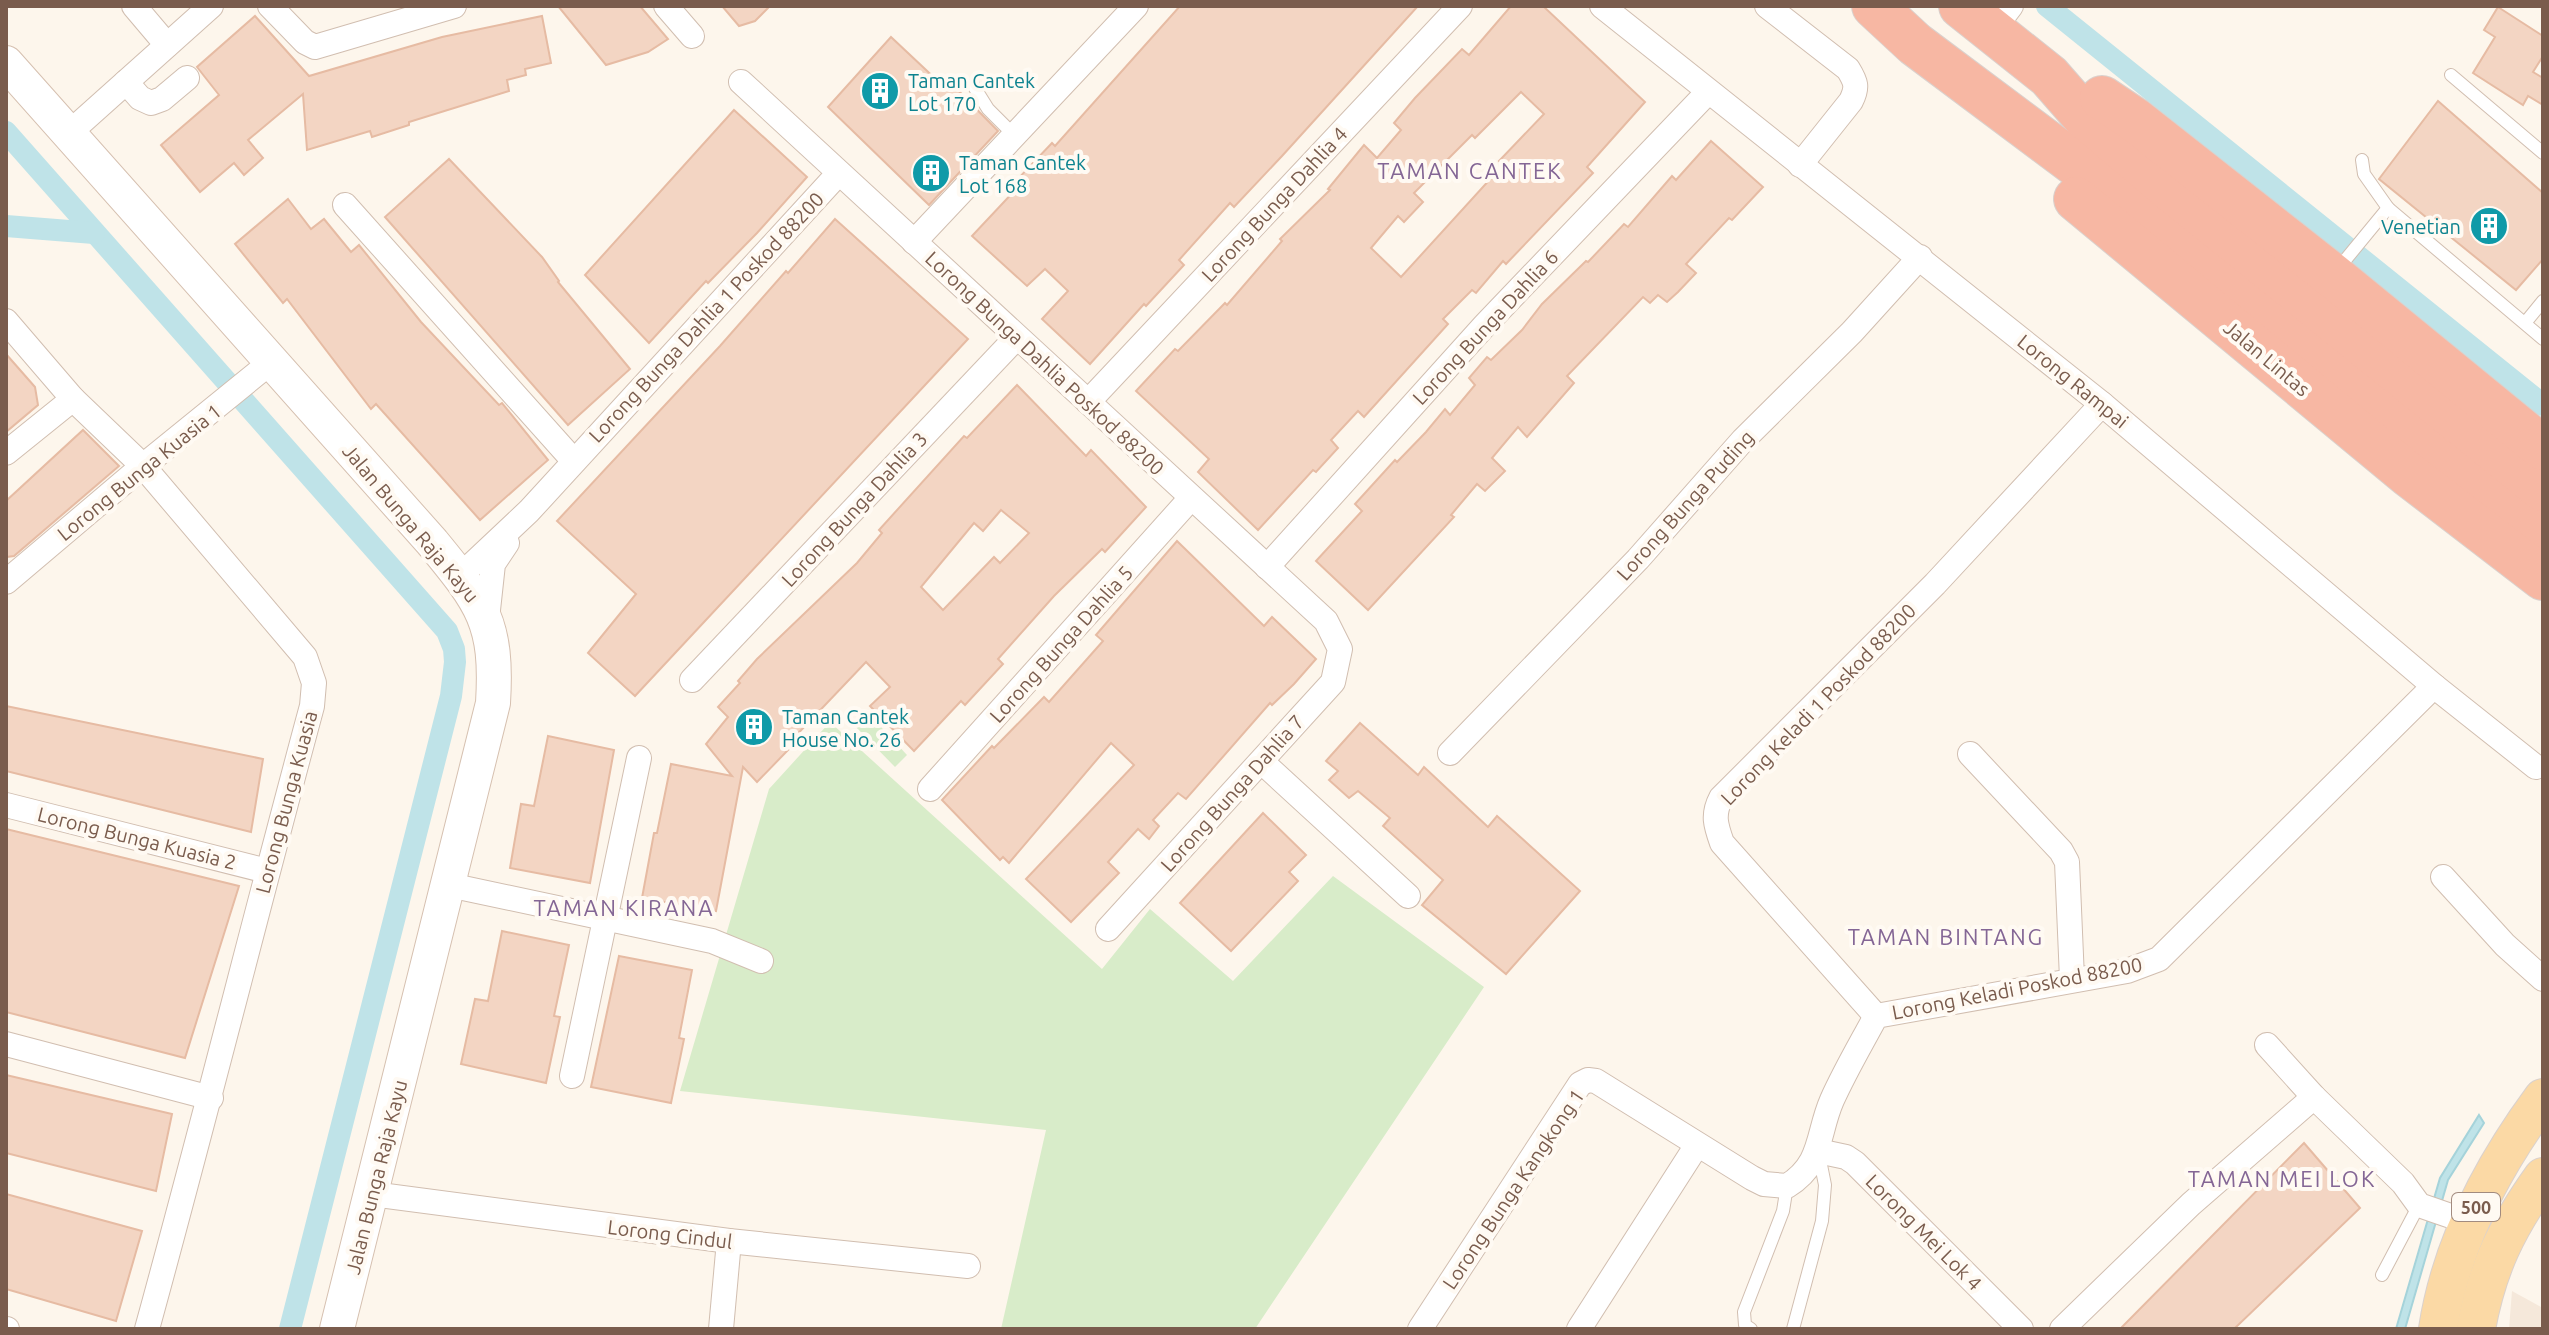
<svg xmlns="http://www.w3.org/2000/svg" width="2549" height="1335" viewBox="0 0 2549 1335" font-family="Ubuntu,sans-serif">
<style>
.residential{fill:#f5e8da}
.green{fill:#d8ecc9}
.water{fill:#bfe3e8;stroke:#a5d3da;stroke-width:2}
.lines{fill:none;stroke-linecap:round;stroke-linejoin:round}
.canal{stroke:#bfe3e8;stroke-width:22}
.building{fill:#f3d5c3;stroke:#e6bba3;stroke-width:2;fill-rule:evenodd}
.lane-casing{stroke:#d1beb0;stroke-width:14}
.street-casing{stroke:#d1beb0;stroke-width:26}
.secondary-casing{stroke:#d6c0b0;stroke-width:36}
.primary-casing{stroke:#dad1cd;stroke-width:40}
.highway-casing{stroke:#dad1cd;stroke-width:46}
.lane{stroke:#fff;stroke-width:12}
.street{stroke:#fff;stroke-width:24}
.secondary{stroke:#fff;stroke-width:34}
.primary{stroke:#fbd9a5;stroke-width:38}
.highway{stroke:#f7b7a3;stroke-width:44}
.labels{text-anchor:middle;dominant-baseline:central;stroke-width:8;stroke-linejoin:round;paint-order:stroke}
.shield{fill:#fffaf3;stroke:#a28b7f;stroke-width:2}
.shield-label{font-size:18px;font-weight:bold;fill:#7a5c4d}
.culture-label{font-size:20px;fill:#0d838f;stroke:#fffaf3;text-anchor:start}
.street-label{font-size:20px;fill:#7a5c4d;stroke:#fffaf3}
.neighbourhood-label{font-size:22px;letter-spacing:2px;fill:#846695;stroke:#fffaf3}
</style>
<rect width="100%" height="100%" fill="#fdf6ec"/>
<polygon class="residential" points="2512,1291 2543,1308 2543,1329 2509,1329"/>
<g class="green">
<polygon points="867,712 907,755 895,767 853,724"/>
<polygon points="830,722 1102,969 1150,909 1233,981 1333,876 1484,987 1255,1329 1001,1329 1046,1130 680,1091 769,789"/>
</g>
<polygon class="water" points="2479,1115 2484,1123 2448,1180 2405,1329 2396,1329 2440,1178"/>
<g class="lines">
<g class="canal">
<polyline points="2047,6 2543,405"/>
<polyline points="6,132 447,631 454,649 455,662 451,696 290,1329"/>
<polyline points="6,226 94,233"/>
</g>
</g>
<g class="building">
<polygon points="558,6 640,6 668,39 648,52 606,65"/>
<polygon points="722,6 770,6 755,21 739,26"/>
<polygon points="1180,6 1418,6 1282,156 1234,207 1230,203 1179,260 1184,265 1146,306 1144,304 1090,364 1042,319 1068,291 1045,269 1027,286 972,236 1018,187 1014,183 1052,143 1055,146"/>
<path d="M 1511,6 L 1543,6 L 1645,102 L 1587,167 L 1593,173 L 1506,264 L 1503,261 L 1476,293 L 1472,290 L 1443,319 L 1448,324 L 1364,417 L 1358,411 L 1331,440 L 1338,448 L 1316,472 L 1313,470 L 1258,530 L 1198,472 L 1209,459 L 1136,391 L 1175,349 L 1178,351 L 1225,303 L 1227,305 L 1282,241 L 1280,239 L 1330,190 L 1328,189 L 1364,145 L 1377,158 L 1401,130 L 1394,123 L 1415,98 L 1462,49 L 1469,55 ZM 1521,92 L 1544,114 L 1499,161 L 1503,165 L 1401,277 L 1371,248 L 1398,216 L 1404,222 L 1423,202 L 1414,193 L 1472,135 L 1475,138 Z"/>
<polygon points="2498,7 2543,36 2543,56 2533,72 2543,78 2543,105 2528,96 2523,105 2473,73 2495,37 2484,30"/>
<polygon points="255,16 309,76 442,37 542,16 551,63 525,69 526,75 507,80 509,91 409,122 409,125 372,137 370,131 307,150 303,94 248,140 263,158 244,175 234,163 200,192 161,145 219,95 197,67"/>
<polygon points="891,37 941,84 946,78 998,131 929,205 828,107"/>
<polygon points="2438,101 2543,193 2543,259 2516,290 2379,179"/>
<polygon points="734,110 807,177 757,233 708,283 706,281 649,343 585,275"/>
<polygon points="1711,141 1763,187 1732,220 1729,218 1686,264 1696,273 1678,292 1667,302 1658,295 1650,303 1643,297 1567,376 1574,383 1527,437 1518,427 1492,458 1505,471 1485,491 1477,484 1451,515 1454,517 1368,610 1316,561 1362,511 1355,504 1395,460 1397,462 1426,432 1445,409 1450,415 1475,385 1469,378 1487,357 1491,360 1522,330 1542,304 1586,261 1588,262 1624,224 1628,227 1672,176 1676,180"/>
<polygon points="449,159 542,257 559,281 558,282 630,369 568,425 385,217"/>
<polygon points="288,199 311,229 324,219 351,252 359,245 421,322 499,405 502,403 548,460 480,520 376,404 371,409 287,299 283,303 235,244"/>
<polygon points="835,219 968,339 635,696 588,653 636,594 557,521 720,346 786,271 788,273"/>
<polygon points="6,354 35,387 38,405 6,432"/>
<path d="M 1017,385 L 1086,456 L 1091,450 L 1146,507 L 1105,552 L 1102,549 L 1054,596 L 998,659 L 1003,664 L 965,705 L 961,701 L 914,751 L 870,706 L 890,687 L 866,662 L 787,745 L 790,748 L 757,782 L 743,767 L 716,911 L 642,898 L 654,833 L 657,833 L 671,764 L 732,776 L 706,744 L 728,717 L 718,707 L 740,683 L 738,681 L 757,659 L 857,563 L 882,533 L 879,530 L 964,436 L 967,438 ZM 1001,510 L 1029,533 L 1000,563 L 994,557 L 943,610 L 921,587 L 974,523 L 983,531 Z"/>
<polygon points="83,430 119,466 14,556 6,557 6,501"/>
<polygon points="1177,541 1264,626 1272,617 1316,659 1294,684 1272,705 1270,703 1186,799 1178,793 1153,820 1159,826 1149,839 1138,829 1108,862 1119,873 1071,922 1026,879 1134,765 1111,743 1009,863 1003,857 1000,860 942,800 992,746 994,748 1044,697 1049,702 1103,641 1096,635"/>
<polygon points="6,706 263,759 251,832 6,771"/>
<polygon points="1360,723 1418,775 1424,767 1488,827 1497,816 1580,891 1506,974 1422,905 1443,880 1383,826 1390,818 1358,791 1349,798 1329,780 1338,771 1326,761"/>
<polygon points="548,736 614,750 590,883 510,868 521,804 534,806"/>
<polygon points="1263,813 1306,855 1289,872 1298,881 1231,951 1180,903"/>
<polygon points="6,829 239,886 185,1058 6,1012"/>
<polygon points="502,931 569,945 554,1016 560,1017 546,1083 461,1064 475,999 488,1001"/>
<polygon points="619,956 692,970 679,1038 684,1039 671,1103 591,1087"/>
<polygon points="6,1075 172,1114 156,1191 6,1153"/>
<polygon points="2304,1143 2360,1208 2234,1329 2120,1329"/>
<polygon points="6,1194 142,1231 116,1321 6,1289"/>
</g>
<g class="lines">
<g class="lane-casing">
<g id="lane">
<polyline points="2451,75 2543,153"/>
<polyline points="973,85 988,109 1016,137"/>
<polyline points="2362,160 2364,174 2388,208 2543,339"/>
<polyline points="2337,270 2388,208"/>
<polyline points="2525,323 2543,301"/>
<polyline points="2382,1275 2419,1205"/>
<polyline points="1751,1329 1745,1325 1744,1312 1783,1211 1787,1186"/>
<polyline points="1793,1329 1822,1221 1825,1185 1819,1155"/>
</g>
</g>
<g class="street-casing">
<g id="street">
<polyline points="134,6 167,45"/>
<polyline points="270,6 305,42 315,47 454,6"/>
<polyline points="666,6 692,36"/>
<polyline points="1602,6 2102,404 2434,686 2536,767"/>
<path d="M 1767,6 L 1848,69 C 1856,82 1858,87 1851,101 L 1800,165"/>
<polyline points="1992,31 2011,6"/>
<polyline points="126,82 140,98 151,103 162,99 187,78"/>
<polyline points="741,82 1326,621 1340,649 1333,682 1108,929"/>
<polyline points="68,134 211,6"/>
<polyline points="345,205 573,460"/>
<polyline points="914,242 1136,6"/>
<path d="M 6,321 L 73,399 L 143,466 L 305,657 L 314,683 L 312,706 C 256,913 204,1122 147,1329"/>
<polyline points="1088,402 1460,6"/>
<polyline points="6,453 73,399"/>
<polyline points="1267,567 1485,325 1708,92"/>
<polyline points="460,576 529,511 838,174"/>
<polyline points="6,582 143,466 271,362"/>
<polyline points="487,619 493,564 507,543"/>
<polyline points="692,680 1016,338"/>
<polyline points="1450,753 1638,559 1743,440 1852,332 1920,257"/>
<polyline points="1970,754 2061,851 2067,862 2072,979"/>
<polyline points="1262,762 1408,896"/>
<polyline points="930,789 1191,498"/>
<polyline points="6,805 267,871"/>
<polyline points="2443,877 2505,945 2543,979"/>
<polyline points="449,885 712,941 761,961"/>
<path d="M 1876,1016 L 1722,843 C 1716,826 1712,815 1721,798 L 1935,584 L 2102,404"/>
<polyline points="6,1044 211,1098"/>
<polyline points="2267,1045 2314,1097 2403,1183 2419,1205 2468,1222"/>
<polyline points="572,1076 639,758"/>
<polyline points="1818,1151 1846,1157 1855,1163 2021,1329"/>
<polyline points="372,1194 729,1241 968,1266"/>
<polyline points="6,1329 7,1329"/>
<polyline points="721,1329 729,1241"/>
<path d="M 1420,1329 L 1580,1084 L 1588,1080 L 1596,1081 L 1752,1178 L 1764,1184 L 1787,1186 C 1823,1164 1817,1134 1832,1100 C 1845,1071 1861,1044 1876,1016 L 2127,971 L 2159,959 L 2434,686"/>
<polyline points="1579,1329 1697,1145"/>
<polyline points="2062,1329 2191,1204 2314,1097"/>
</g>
</g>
<g class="secondary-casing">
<path id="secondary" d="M 6,63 L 432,542 C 482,603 498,622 493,703 L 337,1329"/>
</g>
<g class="primary-casing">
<g id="primary">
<path d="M 2438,1329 C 2451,1244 2492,1167 2543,1098"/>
<path d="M 2476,1329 C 2487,1268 2507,1227 2543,1177"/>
</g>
</g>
<g class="highway-casing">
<g id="highway">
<polyline points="1874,6 1915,44 2184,245 2543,536"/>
<polyline points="1961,6 2049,76 2084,116 2169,188 2543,489"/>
<polyline points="2102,98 2135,120 2333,276 2543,448"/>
<polyline points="2076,199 2409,475 2543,578"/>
</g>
</g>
<use href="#lane" class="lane"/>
<use href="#street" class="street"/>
<use href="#secondary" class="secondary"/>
<use href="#primary" class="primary"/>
<use href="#highway" class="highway"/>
</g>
<defs>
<g id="building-disc" transform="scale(2)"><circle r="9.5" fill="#0f9aa8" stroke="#fffaf3"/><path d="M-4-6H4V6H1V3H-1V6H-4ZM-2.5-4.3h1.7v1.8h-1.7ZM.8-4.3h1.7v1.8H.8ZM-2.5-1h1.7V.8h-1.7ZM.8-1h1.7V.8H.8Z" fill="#fff"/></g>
</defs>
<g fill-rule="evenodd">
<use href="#building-disc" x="880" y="91"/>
<use href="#building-disc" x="931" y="173"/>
<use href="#building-disc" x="2489" y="226"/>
<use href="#building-disc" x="754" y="727"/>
</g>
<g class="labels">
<rect class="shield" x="2452" y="1193" width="48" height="28" rx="6"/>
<g class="shield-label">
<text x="2476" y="1207">500</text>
</g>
<g class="culture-label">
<text x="908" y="80">Taman Cantek<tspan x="908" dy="23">Lot 170</tspan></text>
<text x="959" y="162">Taman Cantek<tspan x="959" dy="23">Lot 168</tspan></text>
<text x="2461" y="226" text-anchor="end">Venetian</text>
<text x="782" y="716">Taman Cantek<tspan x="782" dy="23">House No. 26</tspan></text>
</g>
<g class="street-label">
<text transform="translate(1274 204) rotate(-47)">Lorong Bunga Dahlia 4</text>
<text transform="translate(706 317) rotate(-47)">Lorong Bunga Dahlia 1 Poskod 88200</text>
<text transform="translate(1485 327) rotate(-47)">Lorong Bunga Dahlia 6</text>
<text transform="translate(2267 358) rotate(40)">Jalan Lintas</text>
<text transform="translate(1045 363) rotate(43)">Lorong Bunga Dahlia Poskod 88200</text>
<text transform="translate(2073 381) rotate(39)">Lorong Rampai</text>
<text transform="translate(139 472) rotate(-39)">Lorong Bunga Kuasia 1</text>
<text transform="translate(1685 505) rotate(-48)">Lorong Bunga Puding</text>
<text transform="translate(854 509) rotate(-47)">Lorong Bunga Dahlia 3</text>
<text transform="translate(411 523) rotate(50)">Jalan Bunga Raja Kayu</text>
<text transform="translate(1061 644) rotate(-48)">Lorong Bunga Dahlia 5</text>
<text transform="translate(1818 704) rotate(-46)">Lorong Keladi 1 Poskod 88200</text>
<text transform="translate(1232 793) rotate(-48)">Lorong Bunga Dahlia 7</text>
<text transform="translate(286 802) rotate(-75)">Lorong Bunga Kuasia</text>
<text transform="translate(137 838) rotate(14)">Lorong Bunga Kuasia 2</text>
<text transform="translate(2017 988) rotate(-11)">Lorong Keladi Poskod 88200</text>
<text transform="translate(376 1177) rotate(-76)">Jalan Bunga Raja Kayu</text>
<text transform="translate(1513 1189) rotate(-56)">Lorong Bunga Kangkong 1</text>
<text transform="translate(1924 1232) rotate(45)">Lorong Mei Lok 4</text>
<text transform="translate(670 1234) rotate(7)">Lorong Cindul</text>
</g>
<g class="neighbourhood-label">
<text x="1470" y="170">TAMAN CANTEK</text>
<text x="624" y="907">TAMAN KIRANA</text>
<text x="1946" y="936">TAMAN BINTANG</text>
<text x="2282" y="1178">TAMAN MEI LOK</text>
</g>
</g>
<rect width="2549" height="1335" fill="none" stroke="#7a5c4d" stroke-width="16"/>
</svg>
